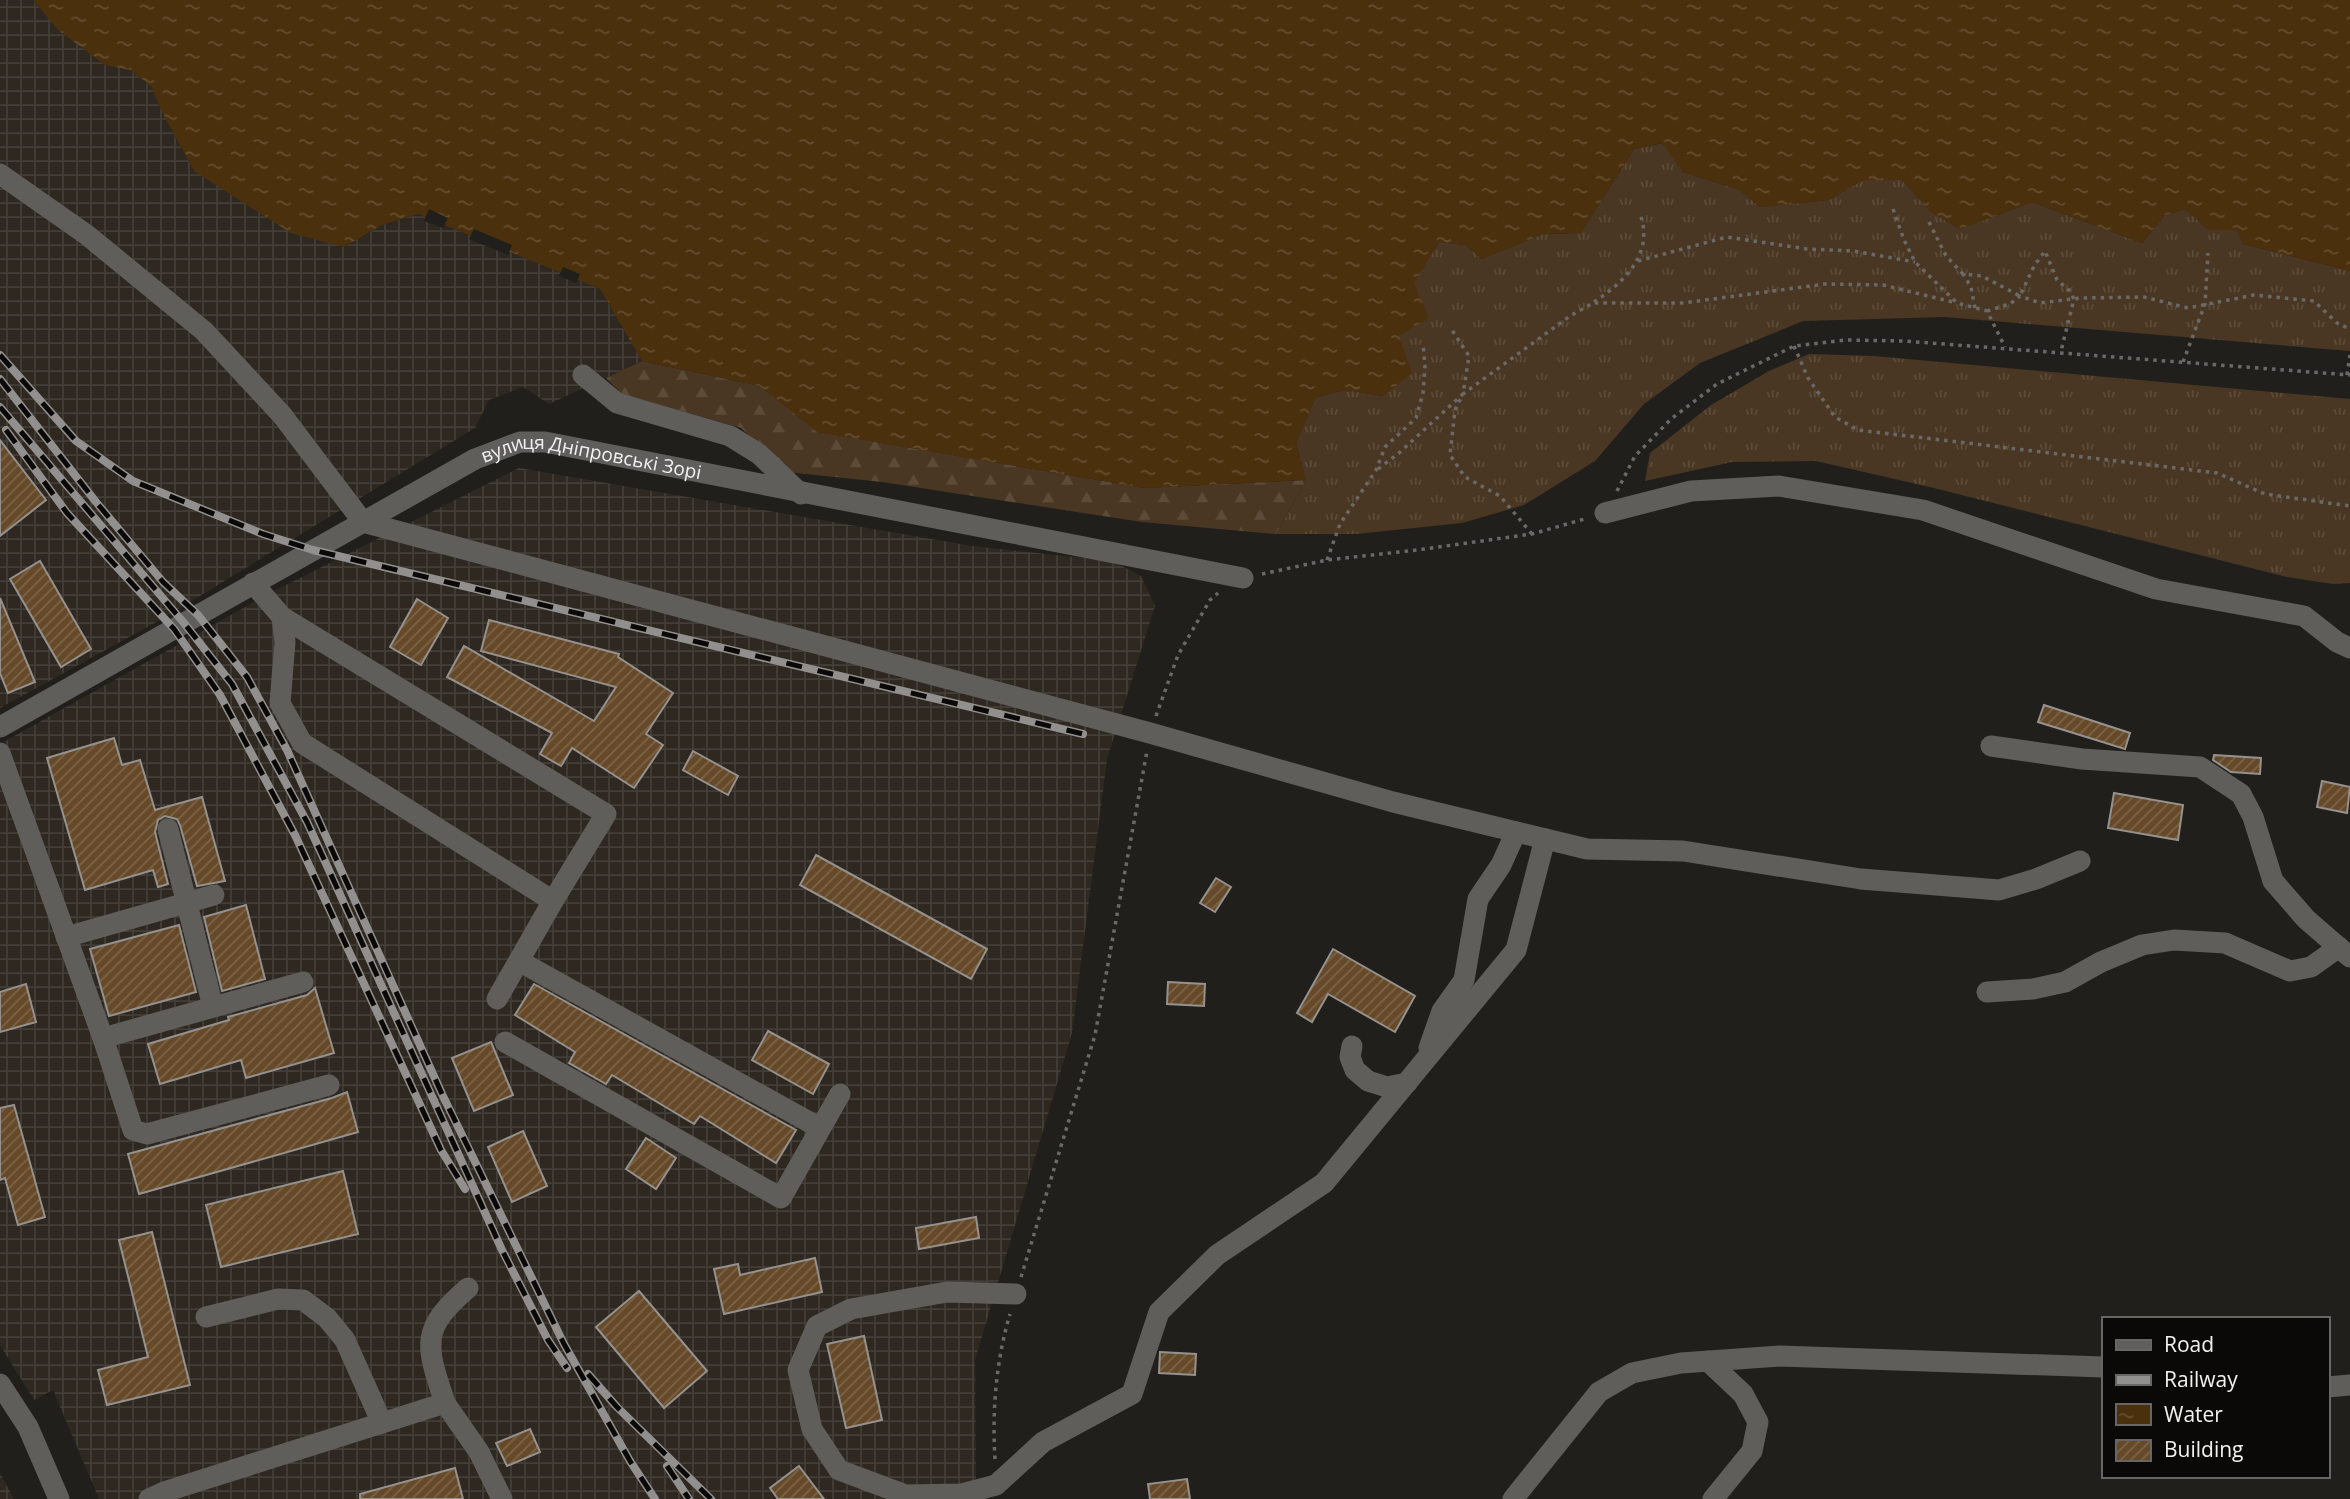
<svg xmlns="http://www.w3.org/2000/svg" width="2350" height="1499" viewBox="0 0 2350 1499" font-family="'Open Sans',sans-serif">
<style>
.industrial{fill:url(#industrial-grid)}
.grass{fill:url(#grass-tufts)}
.forest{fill:url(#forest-firs)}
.water{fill:url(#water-ripples)}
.pier{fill:#211f1c}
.building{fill:url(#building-hatch);stroke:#94918e;stroke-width:2}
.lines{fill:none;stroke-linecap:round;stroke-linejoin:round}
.path{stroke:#6b6967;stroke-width:3.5;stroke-dasharray:3.5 5;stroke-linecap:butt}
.minor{stroke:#605e5b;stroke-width:21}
.rail-casing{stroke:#92908e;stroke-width:8}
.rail{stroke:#0a0908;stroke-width:5;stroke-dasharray:16;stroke-linecap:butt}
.labels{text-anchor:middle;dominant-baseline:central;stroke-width:7;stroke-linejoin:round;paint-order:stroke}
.street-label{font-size:19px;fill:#f3f1f0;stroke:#0a0908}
</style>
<defs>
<pattern id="industrial-grid" width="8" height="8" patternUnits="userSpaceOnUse" patternTransform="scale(1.75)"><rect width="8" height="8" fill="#2e2821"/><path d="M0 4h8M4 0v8" fill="none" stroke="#423d37"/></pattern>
<pattern id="grass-tufts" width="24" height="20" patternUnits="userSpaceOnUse" patternTransform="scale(1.75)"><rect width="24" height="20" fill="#493723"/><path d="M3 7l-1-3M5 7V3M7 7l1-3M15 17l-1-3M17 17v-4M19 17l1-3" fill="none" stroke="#5b4b38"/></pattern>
<pattern id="forest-firs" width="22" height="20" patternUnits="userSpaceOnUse" patternTransform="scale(1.75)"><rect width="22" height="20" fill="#493723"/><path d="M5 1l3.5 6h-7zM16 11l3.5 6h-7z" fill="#5b4b38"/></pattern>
<pattern id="water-ripples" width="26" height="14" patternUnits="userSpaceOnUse" patternTransform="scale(1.75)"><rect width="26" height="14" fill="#4b300d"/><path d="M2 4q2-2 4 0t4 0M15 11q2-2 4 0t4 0" fill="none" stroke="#654e31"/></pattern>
<pattern id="building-hatch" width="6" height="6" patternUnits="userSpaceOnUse" patternTransform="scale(1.75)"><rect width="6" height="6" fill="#664928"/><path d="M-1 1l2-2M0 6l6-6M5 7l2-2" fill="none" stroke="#7c6448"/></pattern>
</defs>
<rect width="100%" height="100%" fill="#211f1c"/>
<g class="industrial">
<polygon points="0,0 33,0 59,31 105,65 130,70 151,86 161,110 194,171 344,247 382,225 418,214 600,289 642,361 549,404 523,387 489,400 475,428 162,619 0,708"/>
<polygon points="519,468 972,546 1112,561 1141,576 1155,606 1107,759 1072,1033 975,1360 976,1499 99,1499 53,1390 34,1400 0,1345 0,744 274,591"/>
<polygon points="0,1473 14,1499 0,1499"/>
</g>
<g class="grass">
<polygon points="1663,143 1683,172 1740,190 1760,207 1829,200 1863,180 1902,180 1930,211 1960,229 2032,202 2142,243 2164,216 2185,209 2209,230 2237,230 2243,244 2350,271 2350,351 1945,317 1803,321 1700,363 1644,404 1595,461 1524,505 1462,523 1356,534 1276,534 1306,480 1296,443 1316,397 1346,390 1383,396 1413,283 1439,242 1465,245 1482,259 1543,234 1581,233 1634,149"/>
<polygon points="1809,354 1874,356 2350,399 2350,583 2333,584 2287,577 1934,488 1816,461 1732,462 1645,481 1650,453 1711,405 1769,371"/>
</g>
<polygon class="forest" points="642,361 760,386 818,432 1144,488 1306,480 1276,534 1142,522 882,482 787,472 741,428 622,394 606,378"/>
<polygon class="water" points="33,0 2350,0 2350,271 2243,244 2237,230 2209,230 2185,209 2164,216 2142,243 2032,202 1960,229 1930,211 1902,180 1863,180 1829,200 1760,207 1740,190 1683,172 1662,143 1634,149 1581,233 1543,234 1482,259 1465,245 1439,242 1414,283 1429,318 1399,336 1412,373 1383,396 1346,390 1316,397 1296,443 1306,480 1144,488 817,432 760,386 642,361 600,289 418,214 382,225 344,247 291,233 194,171 161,110 151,86 130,70 105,65 59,31"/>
<g class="pier">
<polygon points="429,209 448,218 443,228 424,221"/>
<polygon points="474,229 512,245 508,255 469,239"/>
<polygon points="563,267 580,274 576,283 559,276"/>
</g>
<g class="building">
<polygon points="0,440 46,500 0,536"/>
<polygon points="40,561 91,649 61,667 10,579"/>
<polygon points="0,598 35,682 8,693 0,673"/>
<polygon points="417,599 448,618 421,665 390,647"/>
<polygon points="489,620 619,654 618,657 673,693 646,734 663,745 634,788 572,748 561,766 540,754 552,733 447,677 464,646 594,721 616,687 481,651"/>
<polygon points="2044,705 2130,733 2125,749 2038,722"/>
<polygon points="114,738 122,765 140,760 155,810 202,797 225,881 197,886 180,825 177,819 165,816 158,820 155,832 168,884 158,887 153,870 85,890 47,758"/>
<polygon points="693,751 738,776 728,795 683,770"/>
<polygon points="2214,755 2261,758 2260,774 2231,772 2213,760"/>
<polygon points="2322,781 2350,787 2347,813 2317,807"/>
<polygon points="2114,793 2183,805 2178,840 2108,828"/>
<polygon points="816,855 987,949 971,979 800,885"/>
<polygon points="1216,878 1231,887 1215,912 1200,903"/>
<polygon points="246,905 265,979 222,991 204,917"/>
<polygon points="179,925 196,992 109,1016 90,949"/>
<polygon points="1333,949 1415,996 1395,1032 1328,994 1312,1022 1297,1013"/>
<polygon points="1168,982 1205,984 1204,1006 1167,1004"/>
<polygon points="26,984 36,1022 0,1032 0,992"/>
<polygon points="534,984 796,1130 776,1163 700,1116 694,1124 612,1075 606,1084 569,1063 575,1052 515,1015"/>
<polygon points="315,988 334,1053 246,1078 241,1060 160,1084 148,1044 229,1020 228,1017 307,995"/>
<polygon points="768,1031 829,1064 813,1094 752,1060"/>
<polygon points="491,1042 513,1095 474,1111 452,1058"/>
<polygon points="347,1092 358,1132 139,1194 128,1154 332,1098"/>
<polygon points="14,1105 45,1217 18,1225 5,1178 0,1180 0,1108"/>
<polygon points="523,1131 547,1186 512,1202 488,1147"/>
<polygon points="646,1138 676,1158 656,1189 626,1169"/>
<polygon points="343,1171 358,1234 221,1267 206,1205"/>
<polygon points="976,1217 979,1238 919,1249 916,1228"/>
<polygon points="152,1232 190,1385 107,1405 98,1370 148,1357 119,1240"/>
<polygon points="815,1258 822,1292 724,1314 714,1269 738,1264 740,1275"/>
<polygon points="639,1291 707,1371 664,1408 596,1327"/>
<polygon points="864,1336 882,1420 846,1428 827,1344"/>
<polygon points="1160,1352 1196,1354 1195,1375 1159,1373"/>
<polygon points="530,1429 540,1452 507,1466 496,1443"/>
<polygon points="799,1466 824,1499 778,1499 770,1488"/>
<polygon points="455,1468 463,1499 360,1499 360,1494"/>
<polygon points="1187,1479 1190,1499 1150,1499 1148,1484"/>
</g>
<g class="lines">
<g class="path">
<polyline points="1893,209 1904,240 1915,262 1957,303 1987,311 2005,347"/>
<polyline points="1929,222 1946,256 1963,274"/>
<polyline points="1638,261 1727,237 1807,249 1853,251 1915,262"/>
<path d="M 1594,302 C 1624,282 1653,255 1641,217"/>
<polyline points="1975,308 1971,287 1963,274 1982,276 2020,296 2034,266 2045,251 2057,280 2069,290 2074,299 2061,351"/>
<polyline points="1987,311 2010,304 2020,296 2040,303 2081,298 2144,297 2188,308 2254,295 2314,301 2337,323 2350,329"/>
<polyline points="1794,346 1808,378 1835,417 1858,430 2217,473 2265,494 2350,506"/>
<polyline points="2183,362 2205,304 2208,253"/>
<polyline points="2347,375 2350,355"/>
<polyline points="1378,469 1399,453 1463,394 1469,356 1450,327"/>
<polyline points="1617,491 1635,456 1671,419 1717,384 1794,346 1846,340 1904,341 2350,375"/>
<polyline points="1532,534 1500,496 1465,477 1450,455 1455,410 1463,394 1570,316 1593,303 1683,303 1825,284 1883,285 1957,303"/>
<polyline points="1327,560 1340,524 1376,470 1385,447 1416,418 1423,393 1425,366 1423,343"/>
<polyline points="1262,574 1327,560 1417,550 1532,534 1588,518"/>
<polyline points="1156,716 1178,655 1210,600 1218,593"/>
<polyline points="1021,1277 1095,1035 1147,751"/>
<path d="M 995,1459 C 992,1410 996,1361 1010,1314"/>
</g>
<g class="minor">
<polyline points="0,174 87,235 204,331 282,415 363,522 1150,733 1393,802 1587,849 1683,851 1861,879 1999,890 2036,879 2080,861"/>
<polyline points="583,375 617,403 730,436 759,454 801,494"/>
<polyline points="1605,513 1691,491 1779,486 1923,510 2156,589 2304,616 2337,642 2350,648"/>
<polyline points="253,583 282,617 606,814 553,901 497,999"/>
<polyline points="282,617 285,642 280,703 302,743 553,901"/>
<path id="s1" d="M 0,727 L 475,459 L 520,442 L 545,442 L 1243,578"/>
<polyline points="1991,746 2082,759 2200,767 2241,794 2253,817 2273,881 2306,919 2350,957"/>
<polyline points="0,753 103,1038 133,1130 147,1134 329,1085"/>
<polyline points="168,829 213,1007"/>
<polyline points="66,937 214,895"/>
<polyline points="519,961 820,1128"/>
<polyline points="1987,992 2033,989 2065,982 2101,962 2142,945 2174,940 2225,943 2290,971 2311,967 2339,947"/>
<polyline points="103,1038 303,982"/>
<polyline points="505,1042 781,1198 840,1094"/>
<polyline points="1352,1046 1350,1057 1355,1070 1368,1081 1387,1087 1407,1083"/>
<polyline points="1429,1048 1442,1011 1464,980 1478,899 1501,865 1516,832"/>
<polyline points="1016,1294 947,1292 851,1309 817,1326 798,1370 812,1429 839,1470 906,1495 962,1494 996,1485 1043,1442 1132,1394 1159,1312 1217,1255 1324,1183 1516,950 1545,839"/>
<polyline points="206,1317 278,1299 303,1300 327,1318 345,1340 382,1423"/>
<polyline points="1708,1361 1743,1394 1758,1422 1752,1451 1713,1499"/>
<polyline points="0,1384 28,1427 59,1499"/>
<polyline points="2327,1387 2350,1385"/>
<path d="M 445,1403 C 426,1345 419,1330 468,1288"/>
<polyline points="149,1499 164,1492 445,1403 479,1452 502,1499"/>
<polyline points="1513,1499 1599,1392 1632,1373 1681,1363 1780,1356 2103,1367"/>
</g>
<g class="rail-casing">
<g id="rail">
<polyline points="0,355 76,441 133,481 263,534 313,550 1083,734"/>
<polyline points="0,379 96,502 163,582 198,615 247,677 287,750 442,1094 564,1344 630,1461 655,1499"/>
<polyline points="0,407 184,623 232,684 307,822 502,1250 548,1340 567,1368"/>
<polyline points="6,430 67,513 174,629 220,695 295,835 441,1150 465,1189"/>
<polyline points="588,1374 617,1407 711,1499"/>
<polyline points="667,1466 689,1499"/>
</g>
</g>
<use href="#rail" class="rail"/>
</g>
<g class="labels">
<g class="street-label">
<text stroke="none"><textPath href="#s1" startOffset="665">вулиця Дніпровські Зорі</textPath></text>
</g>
</g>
<rect x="2102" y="1317" width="228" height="161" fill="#0a0908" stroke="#676665" stroke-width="2"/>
<rect x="2116" y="1340" width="35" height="10" fill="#605e5b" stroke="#676665" stroke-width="2"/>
<text x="2164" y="1352" font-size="21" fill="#f3f1f0">Road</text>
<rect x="2116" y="1375" width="35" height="10" fill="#92908e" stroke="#676665" stroke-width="2"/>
<text x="2164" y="1387" font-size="21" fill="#f3f1f0">Railway</text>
<rect x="2116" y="1404" width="35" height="21" fill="url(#water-ripples)" stroke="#676665" stroke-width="2"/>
<text x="2164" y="1422" font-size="21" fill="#f3f1f0">Water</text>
<rect x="2116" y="1440" width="35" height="21" fill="url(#building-hatch)" stroke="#676665" stroke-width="2"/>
<text x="2164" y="1457" font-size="21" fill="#f3f1f0">Building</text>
</svg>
